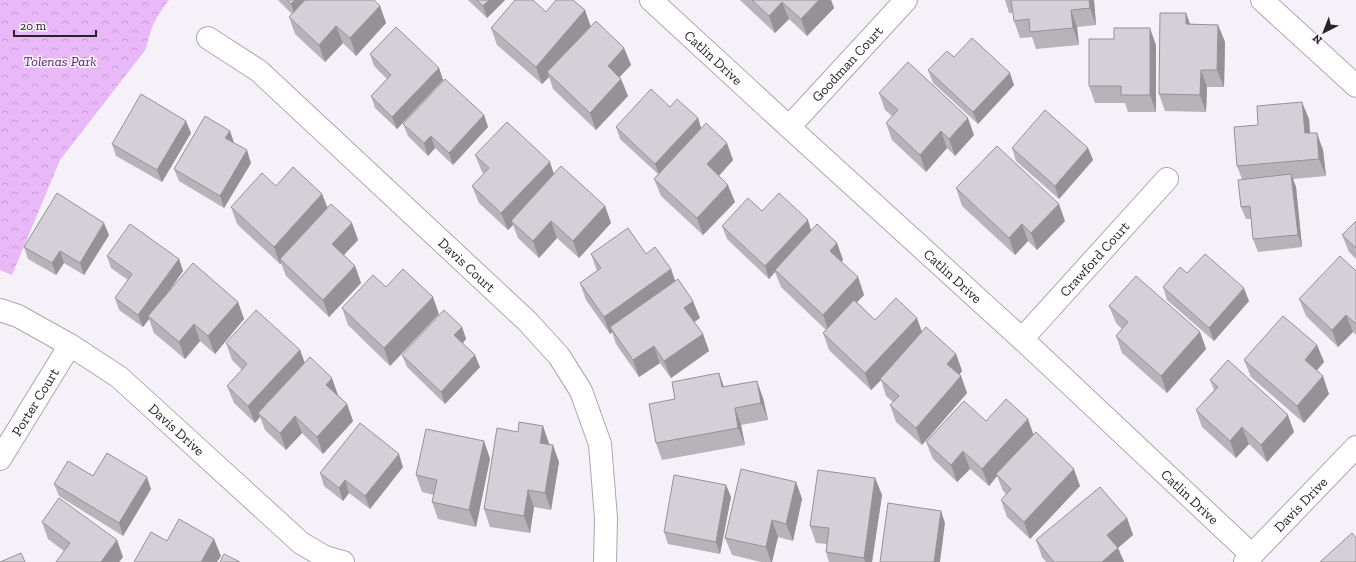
<svg xmlns="http://www.w3.org/2000/svg" width="1356" height="562" viewBox="0 0 1356 562" font-family="'Zilla Slab',serif">
<style>
.park{fill:url(#park-crowns)}
.lines{fill:none;stroke-linecap:round;stroke-linejoin:round}
.street-casing{stroke:#aca7ae;stroke-width:24}
.secondary-casing{stroke:#aca7ae;stroke-width:24}
.street{stroke:#fff;stroke-width:22}
.secondary{stroke:#fff;stroke-width:22}
.wall{fill:#b7b3b9}
.shaded-wall{fill:#959296}
.building{fill:#d5d0d7;stroke:#959296}
.labels{text-anchor:middle;dominant-baseline:central;stroke-width:3.5;stroke-linejoin:round;paint-order:stroke}
.street-label{font-size:14px;fill:#262427;stroke:#f6f0f8}
.park-label{font-size:14px;font-style:italic;fill:#591b6c;stroke:#f6f0f8}
</style>
<defs>
<pattern id="park-crowns" width="20" height="18" patternUnits="userSpaceOnUse"><rect width="20" height="18" fill="#e8b8f9"/><path d="M2 6a3 3 0 1 1 6 0M12 15a3 3 0 1 1 6 0" fill="none" stroke="#c79ed5"/></pattern>
</defs>
<rect width="100%" height="100%" fill="#f6f0f8"/>
<path class="park" d="M 0,0 L 169,0 C 155,18 151,27 146,49 L 60,160 L 12,275 L 0,270 Z"/>
<g class="lines">
<g class="street-casing">
<g id="street">
<path id="s1" d="M 651,0 L 789,127 L 1022,339 L 1252,555"/>
<path id="s2" d="M 208,38 L 259,71 L 527,321 L 559,356 L 581,391 L 600,444 L 606,518 L 605,562"/>
<path id="s3" d="M 789,127 L 906,0"/>
<path id="s4" d="M 0,310 L 18,316 L 70,345 L 119,377 L 301,543 L 325,557 L 343,562"/>
<path id="s5" d="M 1022,339 L 1167,179"/>
<path id="s6" d="M 0,459 L 70,345"/>
<path id="s7" d="M 1245,562 L 1356,447"/>
</g>
</g>
<g class="secondary-casing">
<polyline id="secondary" points="1262,0 1356,86"/>
</g>
<use href="#street" class="street"/>
<use href="#secondary" class="secondary"/>
</g>
<g class="wall">
<polygon points="278,0 374,0 380,6 386,23 356,56 343,43 325,62 295,34 289,17 292,14"/>
<polygon points="468,0 505,0 487,18"/>
<polygon points="740,0 831,0 834,8 807,36 789,19 775,33"/>
<polygon points="1005,0 1094,0 1096,25 1077,27 1079,45 1036,49 1032,37 1020,38 1014,21 1013,13 1009,13"/>
<polygon points="546,12 591,26 624,48 631,65 619,77 621,79 628,96 596,130 553,89 549,77 542,84 497,45 491,28"/>
<polygon points="1186,13 1190,24 1218,25 1225,42 1224,87 1207,87 1206,112 1165,111 1159,94"/>
<polygon points="1156,45 1156,112 1128,112 1125,103 1095,103 1089,86"/>
<polygon points="370,54 439,68 443,80 397,129 375,108 371,96 387,79 374,66"/>
<polygon points="954,57 1014,85 978,124 933,83 928,70"/>
<polygon points="879,93 974,135 955,156 947,148 926,172 892,140 886,123 892,116 885,110"/>
<polygon points="670,107 698,118 701,128 733,160 719,176 735,202 703,235 661,196 654,179 658,174 620,139 616,127"/>
<polygon points="484,115 488,127 453,165 435,148 428,156 408,136 403,124"/>
<polygon points="1309,119 1310,133 1323,150 1326,176 1293,179 1296,187 1302,247 1258,252 1253,239 1251,219 1246,219 1241,207 1242,179 1237,166 1258,125"/>
<polygon points="230,131 234,143 251,163 224,208 179,181 174,169"/>
<polygon points="191,133 162,182 116,156 112,144"/>
<polygon points="1012,148 1088,148 1093,160 1059,199 1016,161"/>
<polygon points="475,155 554,174 605,206 611,223 579,258 557,238 539,258 518,238 513,225 508,230 479,203 472,186 484,174 482,172"/>
<polygon points="276,186 322,194 327,208 352,223 358,240 344,255 355,266 361,283 329,317 286,276 281,263 280,264 237,224 231,207"/>
<polygon points="956,188 1065,221 1037,250 1028,241 1015,255 962,206"/>
<polygon points="762,211 811,231 837,243 843,260 841,262 858,277 864,295 857,302 875,320 922,331 956,354 962,371 959,375 961,376 967,393 922,445 896,422 890,405 893,402 886,396 881,380 871,390 829,350 823,333 826,330 781,287 775,272 769,279 727,239 722,226"/>
<polygon points="1356,221 1356,259 1349,252 1342,235"/>
<polygon points="109,235 84,275 64,263 56,275 28,259 24,247"/>
<polygon points="591,254 646,254 671,269 675,281 700,318 694,322 703,334 709,351 671,378 660,363 639,377 616,344 612,332 610,334 586,300 580,283 597,271"/>
<polygon points="107,256 179,259 183,271 166,295 238,302 244,319 215,354 200,341 185,359 154,333 149,319 143,327 119,310 115,298 128,280 111,268"/>
<polygon points="1356,271 1356,335 1353,332 1338,347 1306,316 1299,299"/>
<polygon points="1187,273 1249,301 1214,341 1167,300 1163,287"/>
<polygon points="386,287 439,314 390,366 348,325 342,308"/>
<polygon points="1109,306 1200,332 1206,349 1167,393 1122,353 1116,336 1122,329 1116,323"/>
<polygon points="462,327 466,339 463,343 480,367 445,404 407,367 402,355"/>
<polygon points="226,343 300,350 305,363 338,395 347,404 353,421 323,454 302,433 286,450 265,430 260,417 255,423 234,403 227,386 242,370 232,360"/>
<polygon points="1317,345 1324,362 1317,370 1329,394 1304,423 1251,377 1244,360"/>
<polygon points="719,373 724,387 763,398 768,420 741,425 745,445 662,460 656,443 675,399"/>
<polygon points="1210,380 1294,432 1267,462 1249,444 1236,458 1202,427 1196,410 1214,390"/>
<polygon points="986,421 1033,434 1080,486 1030,539 1007,517 1001,500 1006,494 1003,491 997,476 989,486 970,469 957,482 933,459 926,442"/>
<polygon points="484,441 490,459 476,527 438,519 432,502 434,495 422,492 416,475"/>
<polygon points="549,443 549,445 559,462 551,510 534,507 530,533 490,527 484,509"/>
<polygon points="403,467 370,509 349,493 343,501 324,486 320,473"/>
<polygon points="93,476 151,489 123,536 59,496 54,484"/>
<polygon points="875,478 882,495 872,562 829,562 826,552 827,544 816,543 810,526"/>
<polygon points="796,482 802,499 793,541 778,537 772,562 761,562 732,555 725,538"/>
<polygon points="726,485 731,497 720,554 668,544 664,532"/>
<polygon points="1127,518 1133,535 1118,548 1124,562 1046,562 1042,557 1036,540"/>
<polygon points="42,522 123,557 119,562 56,562 64,551 48,539"/>
</g>
<g class="shaded-wall">
<polygon points="295,0 310,0 295,16 291,4"/>
<polygon points="489,0 505,0 487,18 483,6"/>
<polygon points="819,0 831,0 834,8 807,36 801,19"/>
<polygon points="1089,0 1094,0 1096,25 1090,8"/>
<polygon points="782,2 789,19 775,33 769,16"/>
<polygon points="380,6 386,23 356,56 350,38"/>
<polygon points="585,10 591,27 547,72 549,77 542,84 536,67"/>
<polygon points="1071,10 1077,27 1079,45 1073,28"/>
<polygon points="1186,13 1192,30 1186,24"/>
<polygon points="1218,25 1225,42 1224,87 1217,70"/>
<polygon points="336,26 343,43 325,62 319,45"/>
<polygon points="1150,28 1156,45 1156,112 1150,95"/>
<polygon points="624,48 631,65 614,83 608,66"/>
<polygon points="439,68 443,80 397,129 392,117"/>
<polygon points="1201,70 1207,87 1206,112 1200,95"/>
<polygon points="1010,73 1014,85 978,124 973,112"/>
<polygon points="621,79 628,96 596,130 590,113"/>
<polygon points="1302,102 1309,119 1311,150 1305,133"/>
<polygon points="484,115 488,127 453,165 449,153"/>
<polygon points="698,118 702,131 660,176 655,164"/>
<polygon points="968,118 974,135 955,156 949,139"/>
<polygon points="186,121 191,133 162,182 157,170"/>
<polygon points="230,131 234,143 225,138"/>
<polygon points="941,131 947,148 926,172 920,155"/>
<polygon points="1317,133 1323,150 1326,176 1319,159"/>
<polygon points="431,136 435,148 428,156 424,143"/>
<polygon points="727,143 733,160 713,182 707,164"/>
<polygon points="1088,148 1093,160 1059,199 1055,186"/>
<polygon points="247,150 251,163 224,208 220,196"/>
<polygon points="550,162 556,180 511,221 513,225 508,230 501,213"/>
<polygon points="1291,174 1296,187 1302,247 1298,235"/>
<polygon points="728,185 735,202 703,235 697,218"/>
<polygon points="322,194 329,211 280,259 281,263 280,264 274,247"/>
<polygon points="1059,204 1065,221 1037,250 1031,233"/>
<polygon points="605,206 611,223 579,258 573,241"/>
<polygon points="808,220 812,233 775,270 775,272 769,279 765,266"/>
<polygon points="551,221 557,238 539,258 533,241"/>
<polygon points="104,223 109,235 84,275 80,263"/>
<polygon points="352,223 358,240 338,261 332,244"/>
<polygon points="1022,224 1028,241 1015,255 1009,238"/>
<polygon points="837,243 843,260 836,268 830,251"/>
<polygon points="60,251 64,263 56,275 52,263"/>
<polygon points="179,259 183,271 150,318 148,316 149,319 143,327 138,315"/>
<polygon points="355,266 361,283 329,317 323,300"/>
<polygon points="671,269 677,286 610,327 612,332 610,334 604,317"/>
<polygon points="858,277 864,295 829,332 823,315"/>
<polygon points="1244,288 1249,301 1214,341 1209,328"/>
<polygon points="433,297 439,314 390,366 384,348"/>
<polygon points="693,301 700,318 690,325 684,308"/>
<polygon points="238,302 244,319 215,354 208,336"/>
<polygon points="1346,315 1353,332 1338,347 1332,330"/>
<polygon points="917,318 923,335 880,379 881,380 871,390 865,373"/>
<polygon points="194,324 200,341 185,359 179,342"/>
<polygon points="462,327 466,339 458,348 454,335"/>
<polygon points="1200,332 1206,349 1167,393 1161,376"/>
<polygon points="703,334 709,351 671,378 664,361"/>
<polygon points="1317,345 1324,362 1311,377 1305,360"/>
<polygon points="654,346 660,363 639,377 633,360"/>
<polygon points="300,350 306,367 258,413 260,417 255,423 248,406"/>
<polygon points="956,354 962,371 954,381 947,364"/>
<polygon points="475,355 480,367 445,404 441,392"/>
<polygon points="719,373 725,390 722,387"/>
<polygon points="961,376 967,393 922,445 916,428"/>
<polygon points="1323,376 1329,394 1304,423 1297,406"/>
<polygon points="332,378 338,395 332,402 326,385"/>
<polygon points="757,381 763,398 768,420 761,403"/>
<polygon points="347,404 353,421 323,454 317,437"/>
<polygon points="735,408 741,425 745,445 738,428"/>
<polygon points="1288,415 1294,432 1267,462 1261,445"/>
<polygon points="295,416 302,433 286,450 280,433"/>
<polygon points="1028,419 1034,436 996,474 997,476 989,486 982,469"/>
<polygon points="543,426 549,443 547,460 540,443"/>
<polygon points="1242,427 1249,444 1236,458 1230,441"/>
<polygon points="484,441 490,459 476,527 469,510"/>
<polygon points="553,445 559,462 551,510 545,493"/>
<polygon points="963,451 970,469 957,482 951,465"/>
<polygon points="399,454 403,467 370,509 365,496"/>
<polygon points="1074,469 1080,486 1030,539 1024,522"/>
<polygon points="147,477 151,489 123,536 119,523"/>
<polygon points="875,478 882,495 872,562 865,562 864,558"/>
<polygon points="345,480 349,493 343,501 339,488"/>
<polygon points="796,482 802,499 793,541 786,524"/>
<polygon points="726,485 731,497 720,554 716,542"/>
<polygon points="528,490 534,507 530,533 524,516"/>
<polygon points="941,511 945,523 940,562 934,562"/>
<polygon points="1127,518 1133,535 1113,552 1107,535"/>
<polygon points="772,520 778,537 772,562 771,562 766,547"/>
<polygon points="214,539 221,556 217,562 201,562"/>
<polygon points="117,540 123,557 119,562 101,562"/>
<polygon points="1118,548 1124,562 1102,562"/>
</g>
<g class="building">
<polygon points="287,0 295,0 291,4"/>
<polygon points="305,0 374,0 380,6 350,38 336,26 319,45 289,17"/>
<polygon points="477,0 489,0 483,6"/>
<polygon points="515,0 533,0 546,12 556,0 573,0 585,10 536,67 491,28"/>
<polygon points="752,0 819,0 801,19 782,2 769,16"/>
<polygon points="1011,0 1089,0 1090,8 1071,10 1073,28 1030,32 1029,19 1014,21"/>
<polygon points="1160,13 1186,13 1186,24 1218,25 1217,70 1201,70 1200,95 1159,94"/>
<polygon points="596,21 624,48 608,66 621,79 590,113 547,72"/>
<polygon points="396,27 439,68 392,117 371,96 391,75 370,54"/>
<polygon points="1114,28 1150,28 1150,95 1121,95 1121,86 1089,86 1089,39 1114,39"/>
<polygon points="972,38 1010,73 973,112 928,70 947,51 954,57"/>
<polygon points="908,62 968,118 949,139 941,131 920,155 886,123 898,110 879,93"/>
<polygon points="445,79 484,115 449,153 431,136 424,143 403,124"/>
<polygon points="651,89 670,107 677,99 698,118 655,164 616,127"/>
<polygon points="141,94 186,121 157,170 112,144"/>
<polygon points="1302,102 1305,133 1317,133 1319,159 1237,166 1234,127 1258,125 1257,106"/>
<polygon points="1045,110 1088,148 1055,186 1012,148"/>
<polygon points="205,116 230,131 225,138 247,150 220,196 174,169"/>
<polygon points="507,122 550,162 501,213 472,186 489,168 475,155"/>
<polygon points="706,123 727,143 707,164 728,185 697,218 654,179"/>
<polygon points="997,146 1059,204 1031,233 1022,224 1009,238 956,188"/>
<polygon points="561,166 605,206 573,241 551,221 533,241 511,221"/>
<polygon points="293,167 322,194 274,247 231,207 262,173 276,186"/>
<polygon points="1291,174 1298,235 1253,239 1250,206 1241,207 1238,180"/>
<polygon points="57,193 104,223 80,263 60,251 52,263 24,247"/>
<polygon points="779,193 808,220 765,266 722,226 748,198 762,211"/>
<polygon points="331,204 352,223 332,244 355,266 323,300 280,259"/>
<polygon points="1356,221 1356,248 1342,235"/>
<polygon points="130,224 179,259 138,315 115,298 132,274 107,256"/>
<polygon points="817,224 837,243 830,251 858,277 823,315 775,270"/>
<polygon points="628,228 646,254 655,247 671,269 604,317 580,283 601,268 591,254"/>
<polygon points="1205,254 1244,288 1209,328 1163,287 1180,267 1187,273"/>
<polygon points="1340,256 1356,271 1356,324 1346,315 1332,330 1299,299"/>
<polygon points="193,263 238,302 208,336 194,324 179,342 148,316"/>
<polygon points="403,269 433,297 384,348 342,308 373,275 386,287"/>
<polygon points="1136,276 1200,332 1161,376 1116,336 1128,322 1109,306"/>
<polygon points="678,279 693,301 684,308 703,334 664,361 654,346 633,360 610,327"/>
<polygon points="896,298 917,318 865,373 823,333 854,300 875,320"/>
<polygon points="256,310 300,350 248,406 227,386 247,364 226,343"/>
<polygon points="444,310 462,327 454,335 475,355 441,392 402,355"/>
<polygon points="1283,316 1317,345 1305,360 1323,376 1297,406 1244,360"/>
<polygon points="926,327 956,354 947,364 961,376 916,428 890,405 899,396 880,379"/>
<polygon points="310,357 332,378 326,385 347,404 317,437 295,416 280,433 258,413"/>
<polygon points="1228,360 1288,415 1261,445 1242,427 1230,441 1196,410 1218,387 1210,380"/>
<polygon points="719,373 722,387 757,381 761,403 735,408 738,428 656,443 649,404 675,399 672,382"/>
<polygon points="1006,399 1028,419 982,469 963,451 951,465 926,442 964,401 986,421"/>
<polygon points="519,422 543,426 540,443 553,445 545,493 528,490 524,516 484,509 497,428 518,432"/>
<polygon points="360,423 399,454 365,496 345,480 339,488 320,473"/>
<polygon points="426,429 484,441 469,510 432,502 437,480 416,475"/>
<polygon points="1036,432 1074,469 1024,522 1001,500 1011,489 996,474"/>
<polygon points="107,453 147,477 119,523 54,484 68,461 93,476"/>
<polygon points="741,469 796,482 786,524 772,520 766,547 725,538"/>
<polygon points="818,470 875,478 864,558 826,552 829,528 810,526"/>
<polygon points="674,475 726,485 716,542 664,532"/>
<polygon points="1100,487 1127,518 1107,535 1118,548 1102,562 1054,562 1036,540"/>
<polygon points="59,498 117,540 101,562 56,562 70,543 42,522"/>
<polygon points="888,503 941,511 934,562 880,562"/>
<polygon points="179,519 214,539 201,562 134,562 151,532 167,541"/>
<polygon points="1352,533 1356,538 1356,562 1320,562"/>
<polygon points="21,553 25,562 0,562"/>
<polygon points="224,554 240,562 220,562"/>
</g>
<g class="labels">
<g class="street-label">
<text stroke="none"><textPath href="#s1" startOffset="85">Catlin Drive</textPath></text>
<text stroke="none"><textPath href="#s3" startOffset="86">Goodman Court</textPath></text>
<text stroke="none"><textPath href="#s5" startOffset="108">Crawford Court</textPath></text>
<text stroke="none"><textPath href="#s2" startOffset="345">Davis Court</textPath></text>
<text stroke="none"><textPath href="#s1" startOffset="409">Catlin Drive</textPath></text>
<text stroke="none"><textPath href="#s6" startOffset="67">Porter Court</textPath></text>
<text stroke="none"><textPath href="#s4" startOffset="215">Davis Drive</textPath></text>
<text stroke="none"><textPath href="#s1" startOffset="733">Catlin Drive</textPath></text>
<text stroke="none"><textPath href="#s7" startOffset="80">Davis Drive</textPath></text>
</g>
<g class="park-label">
<text x="60" y="61">Tolenas Park</text>
</g>
</g>
<g transform="translate(1324 32) rotate(222)" stroke="#f6f0f8" stroke-width="3" paint-order="stroke">
<path d="M0-3L7 15L0 10L-7 15Z" fill="#262427"/>
<text y="-6" font-size="11" font-weight="bold" text-anchor="middle" fill="#262427">N</text>
</g>
<path d="M14 30v6h82v-6" fill="none" stroke="#262427" stroke-width="2"/>
<text x="20" y="30" font-size="12" fill="#262427" stroke="#f6f0f8" stroke-width="3" paint-order="stroke">20 m</text>
</svg>
